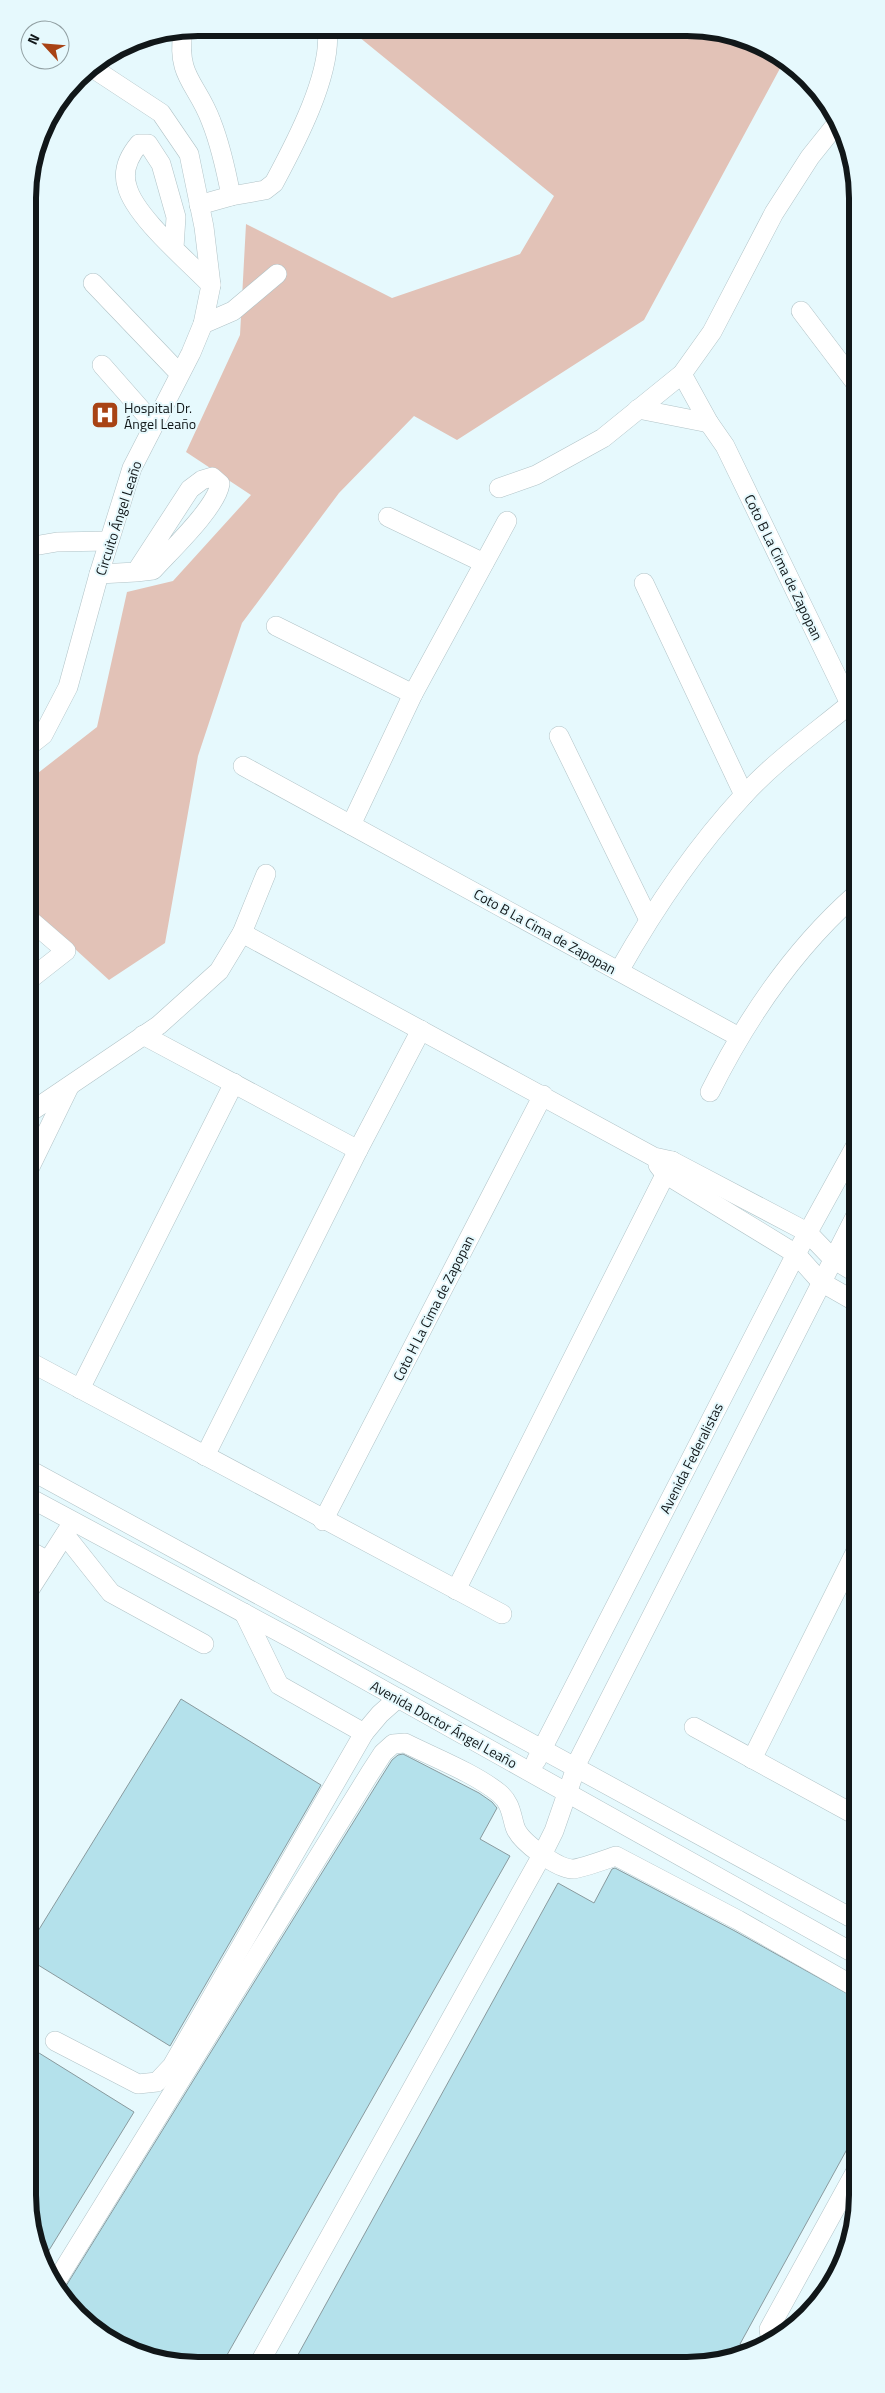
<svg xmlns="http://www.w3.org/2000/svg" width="885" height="2393" viewBox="0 0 885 2393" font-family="'Titillium Web',sans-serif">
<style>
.green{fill:#e2c2b7}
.building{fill:#b4e1eb;stroke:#899a9e}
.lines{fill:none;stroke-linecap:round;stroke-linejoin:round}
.minor-casing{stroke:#b1c3c7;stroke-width:20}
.minor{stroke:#fff;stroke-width:19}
.labels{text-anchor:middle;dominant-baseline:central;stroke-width:4;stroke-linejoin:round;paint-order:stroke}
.poi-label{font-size:14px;fill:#111719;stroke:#e6f9fd;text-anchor:start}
.street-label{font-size:14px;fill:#111719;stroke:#e6f9fd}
.rim{fill:none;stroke:#111719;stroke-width:6}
</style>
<rect width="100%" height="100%" fill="#e6f9fd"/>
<polygon class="green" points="348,28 720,31 762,45 784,61 644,320 457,440 414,416 339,493 242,623 198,756 165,943 109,980 29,907 29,780 97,727 127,592 173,581 251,495 186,452 240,335 246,224 392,298 520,254 554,196"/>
<g class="building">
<polygon points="181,1699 321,1785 170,2046 30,1960 30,1944"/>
<polygon points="403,1754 479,1793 492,1802 497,1808 480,1839 510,1856 223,2362 166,2362 123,2348 78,2316 61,2294 380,1779 392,1760 398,1755"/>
<polygon points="615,1868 733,1930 857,1999 857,2131 740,2344 752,2350 720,2362 294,2362 558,1883 594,1903 612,1869"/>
<polygon points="31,2048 134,2112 43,2260 31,2228"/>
</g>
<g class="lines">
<g class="minor-casing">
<g id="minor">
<path d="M 183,31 C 176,77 197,83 211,121 C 221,146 226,170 231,196 L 199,205"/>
<path d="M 231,196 L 265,190 L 274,183 C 295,144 333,73 327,28"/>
<path d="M 174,248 L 176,217 L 161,164 L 148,144 L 139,144 C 129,156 122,170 127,186 C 134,216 189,262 211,285"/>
<polyline points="93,283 179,373"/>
<polyline points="801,311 854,381"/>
<polyline points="203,324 233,311 277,274"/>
<polyline points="102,365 153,423"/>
<polyline points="682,374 709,423 725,446 855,714"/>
<polyline points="638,409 709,423"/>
<polyline points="499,488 536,475 603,438 682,374 712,332 774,213 810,157 838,122"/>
<polyline points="388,517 484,563"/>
<polyline points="28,547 57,542 108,541"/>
<path d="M 99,574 L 136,572 L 190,489 L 202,480 L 212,477 L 220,484 C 216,508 171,550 153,570 L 136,572"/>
<polyline points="644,583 744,795"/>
<polyline points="276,626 413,694"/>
<polyline points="559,736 648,918"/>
<polyline points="29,746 43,735 68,687 99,574 132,468 191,353 203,324 211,285 204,227 189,154 161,113 91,67"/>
<polyline points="243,766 739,1037"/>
<polyline points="351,825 413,694 507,521"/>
<polyline points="29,919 66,951 29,980"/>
<polyline points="242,933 654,1157 672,1161 807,1232 833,1259 856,1273"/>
<path d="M 619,971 C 654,909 695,848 744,795 C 775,761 815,733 850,704"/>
<polyline points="143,1035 358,1150"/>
<path d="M 710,1092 C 747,1018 793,950 855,895"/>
<polyline points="29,1113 159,1025 219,971 242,933 266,874"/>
<polyline points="658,1165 665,1174 796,1254 821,1282 856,1302"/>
<polyline points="29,1169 69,1087"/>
<polyline points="30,1362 502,1614"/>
<polyline points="80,1389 234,1083"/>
<polyline points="205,1456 358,1150 421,1030"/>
<polyline points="30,1470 857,1921"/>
<polyline points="30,1498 294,1640 857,1955"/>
<polyline points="323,1521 543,1095"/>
<polyline points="65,1535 111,1593 204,1644"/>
<polyline points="30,1551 48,1561"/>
<polyline points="30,1589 71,1525"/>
<polyline points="456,1590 672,1161"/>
<polyline points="244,1613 279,1685 364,1733 380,1714 398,1698"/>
<polyline points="694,1727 857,1816"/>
<polyline points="752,1759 856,1551"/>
<polyline points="536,1761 796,1254 856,1145"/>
<polyline points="55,2041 138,2084 157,2082 172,2066 364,1733"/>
<path d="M 54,2285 L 370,1773 L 383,1753 L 393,1744 L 405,1743 C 435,1758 474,1773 499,1793 C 511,1803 511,1814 515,1827 C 520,1842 557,1868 572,1869 C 580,1869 607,1859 616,1856 L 738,1920 L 857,1988"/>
<polyline points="771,2343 769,2329 857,2169"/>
<polyline points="260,2362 542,1855 554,1831 579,1759 856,1215"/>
</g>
</g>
<use href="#minor" class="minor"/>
</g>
<defs>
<g id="hospital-square" transform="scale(1.4375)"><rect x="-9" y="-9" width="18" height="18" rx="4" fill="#a84315" stroke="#e6f9fd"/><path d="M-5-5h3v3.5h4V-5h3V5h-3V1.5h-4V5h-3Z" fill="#fff"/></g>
</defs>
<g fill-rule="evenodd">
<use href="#hospital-square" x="105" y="415"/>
</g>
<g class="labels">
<g class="poi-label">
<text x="124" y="407">Hospital Dr.<tspan x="124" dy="16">Ángel Leaño</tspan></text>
</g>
<g class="street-label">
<text transform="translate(118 518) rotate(-72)">Circuito Ángel Leaño</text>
<text transform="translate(784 567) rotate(64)">Coto B La Cima de Zapopan</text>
<text transform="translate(545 931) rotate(29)">Coto B La Cima de Zapopan</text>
<text transform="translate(433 1308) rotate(-63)">Coto H La Cima de Zapopan</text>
<text transform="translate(691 1458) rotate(-63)">Avenida Federalistas</text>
<text transform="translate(444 1724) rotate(29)">Avenida Doctor Ángel Leaño</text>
</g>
</g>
<path d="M0 0H885V2393H0ZM198 36H687A162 162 0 0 1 849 198V2195A162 162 0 0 1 687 2357H198A162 162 0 0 1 36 2195V198A162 162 0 0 1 198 36Z" fill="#e6f9fd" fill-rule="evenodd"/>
<path class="rim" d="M198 36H687A162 162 0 0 1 849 198V2195A162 162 0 0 1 687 2357H198A162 162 0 0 1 36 2195V198A162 162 0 0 1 198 36Z"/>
<g transform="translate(45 45) rotate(296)"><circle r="24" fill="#e6f9fd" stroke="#919fa2"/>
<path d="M0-4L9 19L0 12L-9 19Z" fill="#a84315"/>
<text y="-8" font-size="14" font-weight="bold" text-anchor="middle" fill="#111719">N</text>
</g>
</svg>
